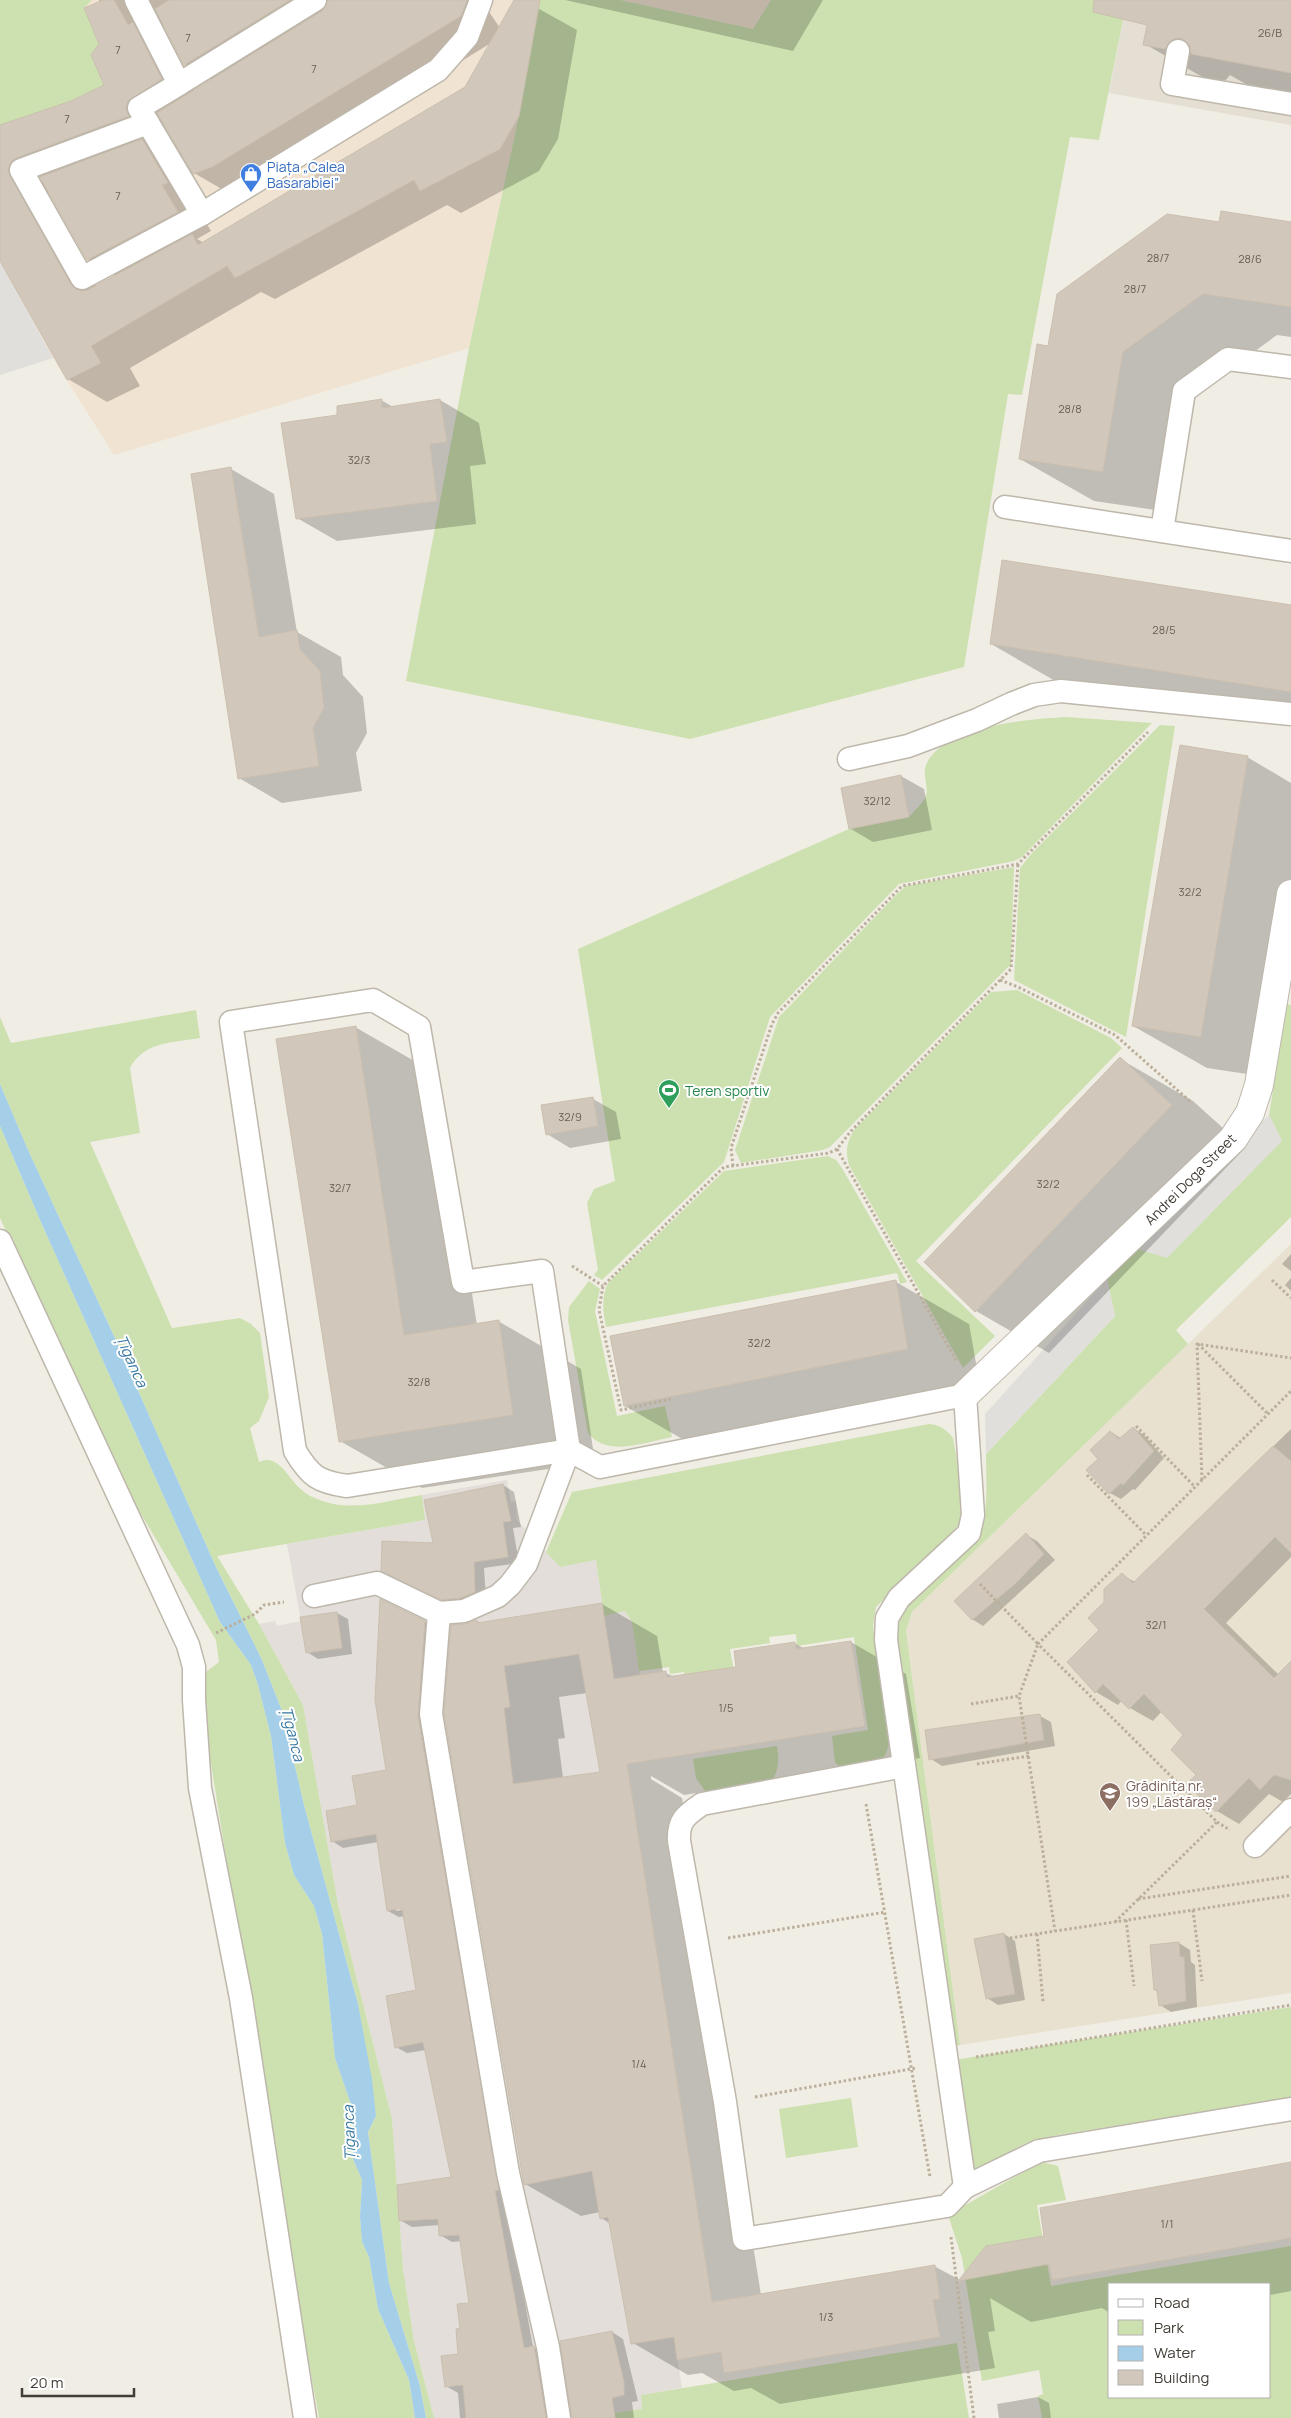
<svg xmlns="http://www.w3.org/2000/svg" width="1291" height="2418" viewBox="0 0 1291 2418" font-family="Manrope,sans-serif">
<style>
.residential{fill:#e4ded3}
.commercial{fill:#f1e3d1}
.industrial{fill:#e3ded9}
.education{fill:#e8e1cf}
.green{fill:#cde1b0;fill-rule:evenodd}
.parking{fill:#e1dfdc}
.water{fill:#a5cfe9}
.shadow{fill:#0003;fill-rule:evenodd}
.building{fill:#d1c8bb;stroke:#cbbfaf;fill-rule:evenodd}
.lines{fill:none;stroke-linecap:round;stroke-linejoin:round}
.lane-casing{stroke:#beb7ab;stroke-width:25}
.street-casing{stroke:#beb7ab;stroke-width:30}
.path{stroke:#bbaf9b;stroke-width:3;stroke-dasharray:2.5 2.5;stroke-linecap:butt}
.lane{stroke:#fff;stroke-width:22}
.street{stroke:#fff;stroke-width:28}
.labels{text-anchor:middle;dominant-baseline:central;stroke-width:4;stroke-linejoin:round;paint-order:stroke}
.number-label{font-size:11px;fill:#666056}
.shop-label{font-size:14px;fill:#366cbe;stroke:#fff;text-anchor:start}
.leisure-label{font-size:14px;fill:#27864d;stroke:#fff;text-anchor:start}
.street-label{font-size:14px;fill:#423d35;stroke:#fff}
.education-label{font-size:14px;fill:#785e54;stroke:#fff;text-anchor:start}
.water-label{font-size:15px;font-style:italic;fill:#3979a3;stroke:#fff}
</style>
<rect width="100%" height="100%" fill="#f0ede4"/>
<polygon class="residential" points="1127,0 1291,0 1291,125 1109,93"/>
<g class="commercial">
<polygon points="92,0 540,0 519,116 469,348 114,455 53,358 0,261 0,125 71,101 91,55 84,8"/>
<polygon points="620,0 771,0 753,29"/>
</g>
<polygon class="industrial" points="507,1480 511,1502 516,1501 517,1520 560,1567 596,1560 604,1616 625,1611 632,1622 640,1675 613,1679 600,1772 559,1778 651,2341 674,2337 682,2388 641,2395 642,2409 615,2413 615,2418 434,2418 414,2341 403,2269 392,2119 338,1904 303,1705 259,1624 275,1621 277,1626 301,1621 287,1544 425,1520 422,1495"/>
<polygon class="education" points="1291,1244 1291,1993 960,2045 906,1631 912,1612"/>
<g class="green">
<polygon points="0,0 92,0 84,8 99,44 91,55 104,85 71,101 0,125"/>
<polygon points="540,0 620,0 753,29 771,0 1127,0 1099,140 1070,137 1022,395 1008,394 964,667 690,739 406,681 469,348 519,116"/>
<path d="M 1066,717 L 1152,723 L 1022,857 L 1014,861 L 899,884 L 770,1017 L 724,1162 L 602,1280 L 594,1275 L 598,1270 L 587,1203 L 594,1189 L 615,1181 L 578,949 L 849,829 L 909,817 C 914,811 923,803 926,796 C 929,787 922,775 926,765 C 942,726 1030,719 1066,717 Z"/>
<polygon points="1160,725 1175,726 1126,1037 1014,980 1020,868 1032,853"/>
<polygon points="1014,867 1011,964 830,1147 823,1150 741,1163 735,1150 779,1017 896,895 906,886"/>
<path d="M 1017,990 L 1111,1038 L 1122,1048 L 916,1261 L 995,1336 L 963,1368 L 849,1165 C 845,1150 847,1142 854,1130 L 991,992 Z"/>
<path d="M 1287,1004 L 1291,1005 L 1291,1217 L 1176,1330 L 1188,1344 L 912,1612 L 906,1631 L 960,2045 L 952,2046 L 897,1636 L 901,1612 L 908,1601 C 926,1584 977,1545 983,1524 C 988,1502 986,1477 986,1454 L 1115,1316 L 1107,1279 L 1137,1249 L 1282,1141 L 1269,1115 Z"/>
<path d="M 196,1010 L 200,1038 C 173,1043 144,1041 130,1068 L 140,1133 L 90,1142 L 172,1328 L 240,1318 L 251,1324 L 260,1333 L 269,1397 L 259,1421 L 250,1428 L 259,1462 C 279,1452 289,1481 303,1491 C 307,1495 314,1498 320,1500 C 351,1513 390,1500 422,1495 L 425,1520 L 217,1556 L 259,1624 L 303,1705 L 338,1904 L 392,2119 L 403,2269 L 414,2341 L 434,2418 L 426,2418 L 420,2386 L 389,2283 L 368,2132 L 376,2116 L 358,2004 L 304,1805 L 282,1711 L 262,1660 L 215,1565 L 114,1336 L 28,1150 L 0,1084 L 0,1017 L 11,1043 Z"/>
<polygon points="0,1126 40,1220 220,1622 251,1665 258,1685 271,1736 285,1843 294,1875 314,1906 322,1934 335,2058 355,2116 353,2159 362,2180 360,2217 362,2242 369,2257 378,2309 409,2380 415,2418 319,2418 260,2094 246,1981 206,1733 204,1698 206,1672 219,1662 216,1640 116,1472 0,1218"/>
<path d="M 828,1156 L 836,1160 L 842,1168 L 907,1282 L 900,1284 L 897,1273 L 606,1327 C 603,1312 601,1298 608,1283 L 724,1171 Z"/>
<path d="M 589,1281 L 600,1289 L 595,1311 L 617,1416 L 665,1406 L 672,1437 C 646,1442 607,1458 588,1433 L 568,1320 L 569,1307 Z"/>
<path d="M 929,1424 C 940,1425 946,1429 953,1438 L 964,1499 L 964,1512 L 960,1524 L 876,1607 L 873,1626 L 889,1741 C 886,1770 865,1767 842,1769 L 835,1762 L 832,1736 L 868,1730 L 854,1637 L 797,1646 L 796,1634 L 769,1637 L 770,1643 L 730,1649 L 734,1671 L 686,1680 L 684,1672 L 670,1674 L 669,1667 L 639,1671 L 632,1622 L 625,1611 L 604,1616 L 596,1560 L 560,1567 L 546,1552 L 572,1492 Z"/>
<path d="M 777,1746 C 779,1759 779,1769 772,1781 L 714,1793 L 705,1791 L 696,1778 L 693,1759 Z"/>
<polygon points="1291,2007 1291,2098 1058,2135 1026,2143 970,2173 954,2060"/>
<polygon points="851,2098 858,2147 786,2158 779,2109"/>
<path d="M 1041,2162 L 1058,2166 L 1066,2200 L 1037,2205 L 1051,2286 L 1291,2246 L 1291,2418 L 1042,2418 L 1038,2396 L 1043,2394 L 1039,2370 L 982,2381 L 962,2258 L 948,2215 ZM 1110,2284 L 1270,2284 L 1270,2397 L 1110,2397 Z"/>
<polygon points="957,2343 969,2418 615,2418 615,2413 642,2409 641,2395"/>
</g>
<g class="parking">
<polygon points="0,261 53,358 0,375"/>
<polygon points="1269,1115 1282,1141 1167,1258 1137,1249"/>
<polygon points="1107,1279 1115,1316 986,1454 985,1414"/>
</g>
<polygon class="water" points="0,1084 28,1150 114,1336 215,1565 262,1660 282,1711 304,1805 358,2004 372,2079 376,2116 368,2132 389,2283 420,2386 426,2418 415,2418 409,2380 378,2309 369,2257 362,2242 360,2217 362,2180 353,2159 355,2116 335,2058 322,1934 314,1906 294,1875 285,1843 271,1736 258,1685 251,1665 220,1622 40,1220 0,1126"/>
<g class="shadow">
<path d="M 99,0 L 481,0 L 500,28 L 516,0 L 523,0 L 577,30 L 558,139 L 539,171 L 461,213 L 447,205 L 275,299 L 261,292 L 130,368 L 140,386 L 107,402 L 68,379 L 0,257 L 0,126 L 72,102 L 105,86 ZM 162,20 L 185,64 L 212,80 L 195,91 L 163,29 ZM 496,40 L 466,87 L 204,243 L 197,239 L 211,231 L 195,204 L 165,132 L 166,126 L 194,173 L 234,196 L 252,189 ZM 6,158 L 43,179 L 43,182 L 5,160 ZM 48,189 L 88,259 L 116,276 L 97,286 L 49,200 Z"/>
<polygon points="565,0 823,0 793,51"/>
<polygon points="1150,0 1291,0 1291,95 1251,87 1230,75 1224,82 1204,78 1145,44"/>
<polygon points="1291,223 1291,337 1277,335 1196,394 1176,513 1094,501 1020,459 1220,224"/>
<polygon points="381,400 393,407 440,400 479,423 486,464 470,466 476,524 337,541 297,518 338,416"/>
<polygon points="231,469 274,494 297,632 341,657 343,675 363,697 367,733 356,753 362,791 282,803 239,778"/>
<polygon points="1291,607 1291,722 1064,686 991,644"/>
<polygon points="1247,757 1291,783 1291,978 1274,1078 1207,1068 1133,1026"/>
<polygon points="901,776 924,789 932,830 873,842 851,829"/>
<polygon points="355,1027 437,1074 477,1325 498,1321 581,1369 595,1462 422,1488 340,1441"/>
<polygon points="1120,1059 1193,1101 1245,1148 1049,1353 976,1311"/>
<polygon points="593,1099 616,1112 621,1139 570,1148 547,1134"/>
<polygon points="1291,1254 1291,1271 1282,1264"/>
<polygon points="1291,1278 1291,1291 1285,1285"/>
<polygon points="896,1282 969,1324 981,1391 698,1448 625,1406"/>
<polygon points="1133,1428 1144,1435 1164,1458 1135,1490 1133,1489 1121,1499 1110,1493 1100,1459 1111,1432 1122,1439"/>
<polygon points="1291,1429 1291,1557 1226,1623 1279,1675 1291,1662 1291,1794 1283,1802 1269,1794 1239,1824 1217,1811 1198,1775 1185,1735 1162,1711 1153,1721 1130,1708 1122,1700 1118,1705 1096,1692 1101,1630 1105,1602 1122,1575 1135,1582"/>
<polygon points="503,1485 514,1492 521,1527 513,1528 519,1563 484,1568 486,1598 454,1605 394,1577 435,1545"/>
<polygon points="1026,1535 1037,1541 1055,1560 983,1626 972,1619"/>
<path d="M 602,1604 L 657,1636 L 663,1672 L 675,1677 L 738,1668 L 794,1643 L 805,1649 L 851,1642 L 906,1674 L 920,1758 L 684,1795 L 651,1776 L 651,1779 L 682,1798 L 761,2295 L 934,2266 L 960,2280 L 1046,2237 L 1291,2163 L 1291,2291 L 1270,2295 L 1270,2284 L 1110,2284 L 1110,2313 L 1102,2308 L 1031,2322 L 990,2298 L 995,2331 L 988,2332 L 995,2368 L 780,2404 L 751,2388 L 734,2391 L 702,2373 L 688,2375 L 633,2343 L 611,2224 L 601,2218 L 600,2212 L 581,2216 L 525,2184 L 466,1625 L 477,1621 L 482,1624 ZM 587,1693 L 602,1773 L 563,1778 L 558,1739 L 565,1738 L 559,1697 Z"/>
<polygon points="337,1613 348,1619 352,1654 318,1659 307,1652"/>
<path d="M 425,1622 L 436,1629 L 429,1723 L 506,2197 L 533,2347 L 545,2354 L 555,2418 L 460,2418 L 458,2393 L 446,2386 L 460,2355 L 461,2329 L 470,2305 L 462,2241 L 452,2242 L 440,2235 L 440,2225 L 412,2227 L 400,2220 L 453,2179 L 426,2050 L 407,2053 L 396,2047 L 418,1991 L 405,1916 L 399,1917 L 388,1911 L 378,1842 L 343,1848 L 332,1841 L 388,1771 ZM 396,1908 L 409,1908 L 396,1911 Z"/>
<polygon points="1040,1716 1051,1722 1055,1746 942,1766 931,1759"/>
<polygon points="1004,1934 1015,1941 1025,2000 998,2005 987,1998 976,1940"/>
<polygon points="1179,1943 1190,1950 1191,1962 1195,1965 1197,2007 1171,2012 1160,2005 1158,1992 1155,1990"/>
<polygon points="612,2332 623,2339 638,2401 632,2402 634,2418 572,2418"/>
<polygon points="1038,2397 1049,2403 1051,2418 999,2418 997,2404"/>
</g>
<g class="building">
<polygon points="103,0 114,0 128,25 133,22 162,79 128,101 126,109 129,116 16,158 11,162 8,169 10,176 71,284 81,291 88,290 192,234 198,245 465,87 514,0 540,0 519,116 500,149 420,191 414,180 235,278 227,266 91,346 101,363 67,380 0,261 0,125 71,101 104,85 91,55 99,44 84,8"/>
<polygon points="169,0 290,0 184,65 155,9"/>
<polygon points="328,0 467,0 461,16 212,167 193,174 157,113 322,11"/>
<polygon points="1094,0 1291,0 1291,73 1191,54 1190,46 1181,38 1173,39 1165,49 1143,45 1147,25 1093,12"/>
<polygon points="142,139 168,183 162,185 178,212 87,260 40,177"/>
<polygon points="1221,211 1291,222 1291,307 1203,294 1123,352 1103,472 1019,459 1037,344 1048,346 1057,294 1167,214 1219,222"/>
<polygon points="382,399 382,408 440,399 447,442 430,444 437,501 296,519 281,423 337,415 337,406"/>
<polygon points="231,467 259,637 297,630 300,649 320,671 324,708 313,728 319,766 238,779 191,474"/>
<polygon points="1002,560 1291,605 1291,692 990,644"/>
<polygon points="1180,745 1248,756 1201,1037 1132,1026"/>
<polygon points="901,775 909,817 849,829 841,788"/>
<polygon points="356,1026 404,1335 499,1320 513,1415 339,1442 276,1039"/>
<polygon points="1120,1057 1172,1105 975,1312 924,1262"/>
<polygon points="593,1097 598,1126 546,1135 541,1105"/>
<polygon points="896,1280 908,1349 624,1406 610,1336"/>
<polygon points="1133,1427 1154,1451 1123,1485 1121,1483 1109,1494 1086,1470 1098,1459 1090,1450 1110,1431 1119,1439"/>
<polygon points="1273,1446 1291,1461 1291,1553 1275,1537 1204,1609 1274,1678 1291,1661 1291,1780 1274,1775 1260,1790 1249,1778 1216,1812 1186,1784 1196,1775 1171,1750 1183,1735 1144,1694 1129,1709 1103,1684 1095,1693 1067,1662 1099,1630 1088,1618 1104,1602 1104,1589 1122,1573 1133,1583"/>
<polygon points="503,1484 511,1521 503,1522 508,1557 474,1562 475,1592 461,1598 442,1600 381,1571 382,1541 433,1543 424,1500"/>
<polygon points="1026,1533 1044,1554 1015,1584 972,1620 954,1601"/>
<polygon points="380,1599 425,1621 418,1716 499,2190 495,2191 524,2348 534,2346 546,2418 466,2418 463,2385 445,2387 441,2356 458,2354 456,2329 460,2328 457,2304 469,2303 459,2235 439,2236 438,2219 399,2221 397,2185 451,2177 423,2042 395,2048 386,1996 416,1990 402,1908 387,1911 376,1834 331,1842 326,1811 357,1805 352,1776 386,1770 375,1700"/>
<path d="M 602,1603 L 614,1679 L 666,1671 L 667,1677 L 736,1667 L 734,1651 L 795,1642 L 796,1649 L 851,1641 L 865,1726 L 627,1764 L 712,2302 L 935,2265 L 940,2299 L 933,2300 L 940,2337 L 724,2373 L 721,2352 L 677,2360 L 674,2337 L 631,2344 L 608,2217 L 600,2219 L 592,2171 L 524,2185 L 444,1713 L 451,1625 L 465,1624 L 477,1620 L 477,1623 ZM 579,1654 L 600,1772 L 513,1784 L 504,1708 L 510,1707 L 504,1666 Z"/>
<polygon points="337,1612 342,1648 306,1653 300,1617"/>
<polygon points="1040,1714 1044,1740 929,1760 925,1730"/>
<polygon points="1004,1933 1015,1994 986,1999 974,1939"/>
<polygon points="1179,1942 1180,1957 1184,1957 1186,2001 1159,2006 1157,1990 1154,1990 1150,1945"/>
<polygon points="1291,2162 1291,2238 1052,2280 1049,2264 958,2281 986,2246 1044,2236 1040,2208"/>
<polygon points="612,2331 624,2382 624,2395 612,2398 615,2418 572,2418 560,2341"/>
</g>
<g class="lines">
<g class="lane-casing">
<g id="lane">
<polyline points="136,0 179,84 139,108 202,214"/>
<polyline points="1178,51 1172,84 1291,104"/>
<polyline points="179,84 315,0"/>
<polyline points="148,123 21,170 82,278 202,214 438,70 467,37 481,0"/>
<polyline points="1005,507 1291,551"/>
<polyline points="1162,531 1184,391 1228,359 1291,367"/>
<polyline points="849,759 908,746 977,720 1011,704 1034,695 1061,691 1291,714"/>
<polyline points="0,1241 188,1645 194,1667 194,1700 200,1788 241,1998 305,2418"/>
<path d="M 314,1596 L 377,1583 L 439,1613 L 464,1611 L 498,1596 L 510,1585 L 526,1564 L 569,1450 L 542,1271 L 463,1282 L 419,1027 L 373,1000 L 231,1022 L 295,1451 C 310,1476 318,1482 347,1486 L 569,1450 L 600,1467 L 965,1395 L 973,1515 L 969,1533 L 899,1598 L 887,1618 L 886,1640 L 965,2187 L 1039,2151 L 1291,2109"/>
<polyline points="439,1613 431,1714 508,2173 548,2347 559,2418"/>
<path d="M 904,1766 L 702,1804 C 686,1815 678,1820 679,1841 L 725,2102 L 744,2239 L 947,2206 L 965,2187"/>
<polyline points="1255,1846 1291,1810"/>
</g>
</g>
<g class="street-casing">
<polyline id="street" points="965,1395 1233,1139 1250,1113 1259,1085 1291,894"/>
</g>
<g class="path">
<polyline points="1000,980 1018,987 1115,1035 1192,1103"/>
<polyline points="837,1149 956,1360"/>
<polyline points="733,1166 731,1148 772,1024 778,1013 902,886 1018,864 1148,732"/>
<polyline points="572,1266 603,1286"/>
<polyline points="1272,1280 1291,1298"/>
<polyline points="1198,1344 1268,1414"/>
<polyline points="671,1399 621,1410 599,1310 603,1286 724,1167 829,1153 837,1149 851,1131 1011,969 1018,864"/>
<polyline points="1136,1426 1195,1487"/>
<polyline points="1087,1475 1146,1535"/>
<polyline points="1202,1480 1197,1344 1291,1358"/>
<polyline points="980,1584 1038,1644 1019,1696 1055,1931"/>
<polyline points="216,1633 255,1614 264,1605 284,1602"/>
<polyline points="971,1704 1019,1696"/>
<polyline points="977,1764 1029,1756"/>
<polyline points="866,1804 930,2177"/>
<polyline points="1217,1822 1230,1830"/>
<polyline points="1138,1899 1291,1876"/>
<polyline points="1193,1910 1202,1981"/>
<polyline points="1126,1920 1134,1986"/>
<polyline points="1115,1922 1217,1822 1038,1644 1291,1391"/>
<polyline points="1037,1934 1043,2002"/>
<polyline points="728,1938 886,1912"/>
<polyline points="1010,1938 1291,1895"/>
<polyline points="976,2057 1291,2005"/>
<polyline points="755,2097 916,2068"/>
<polyline points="951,2237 974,2418"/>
</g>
<use href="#lane" class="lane"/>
<use href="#street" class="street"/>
</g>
<defs>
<g id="shop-pin" transform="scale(1.125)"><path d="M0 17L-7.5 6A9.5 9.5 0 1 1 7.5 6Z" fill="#3f7fe0" stroke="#fff"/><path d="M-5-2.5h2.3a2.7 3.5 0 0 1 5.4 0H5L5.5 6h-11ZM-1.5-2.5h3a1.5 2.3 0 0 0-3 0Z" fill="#fff"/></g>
<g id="stadium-pin" transform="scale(1.125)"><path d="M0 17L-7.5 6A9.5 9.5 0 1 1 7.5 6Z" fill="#2e9e5b" stroke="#fff"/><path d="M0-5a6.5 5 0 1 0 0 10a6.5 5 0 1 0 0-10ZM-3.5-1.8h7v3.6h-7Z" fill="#fff"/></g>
<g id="school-pin" transform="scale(1.125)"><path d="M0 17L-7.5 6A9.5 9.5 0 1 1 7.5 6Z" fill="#8d6e63" stroke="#fff"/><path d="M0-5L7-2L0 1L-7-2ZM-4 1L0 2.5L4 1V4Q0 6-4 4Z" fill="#fff"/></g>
</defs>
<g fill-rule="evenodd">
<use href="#shop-pin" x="251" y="174"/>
<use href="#stadium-pin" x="669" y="1090"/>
<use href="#school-pin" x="1110" y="1793"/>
</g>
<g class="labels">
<g class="number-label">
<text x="1270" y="32">26/B</text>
<text x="188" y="37">7</text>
<text x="118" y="49">7</text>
<text x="314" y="68">7</text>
<text x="67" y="118">7</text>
<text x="118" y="195">7</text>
<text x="1158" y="257">28/7</text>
<text x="1250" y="258">28/6</text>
<text x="1135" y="288">28/7</text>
<text x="1070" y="408">28/8</text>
<text x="359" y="459">32/3</text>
<text x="1164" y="629">28/5</text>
<text x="877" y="800">32/12</text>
<text x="1190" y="891">32/2</text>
<text x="570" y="1116">32/9</text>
<text x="1048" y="1183">32/2</text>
<text x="340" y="1187">32/7</text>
<text x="759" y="1342">32/2</text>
<text x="419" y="1381">32/8</text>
<text x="1156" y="1624">32/1</text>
<text x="726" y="1707">1/5</text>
<text x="639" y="2063">1/4</text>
<text x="1167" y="2223">1/1</text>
<text x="826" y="2316">1/3</text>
</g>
<g class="shop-label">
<text x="267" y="166">Piața „Calea<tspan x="267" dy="16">Basarabiei”</tspan></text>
</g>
<g class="leisure-label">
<text x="685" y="1090">Teren sportiv</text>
</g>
<g class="street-label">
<text transform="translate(1190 1179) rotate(-45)">Andrei Doga Street</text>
</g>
<g class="education-label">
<text x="1126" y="1785">Grădinița nr.<tspan x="1126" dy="16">199 „Lăstăraș“</tspan></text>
</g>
<g class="water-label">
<text transform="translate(132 1361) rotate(66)">Țîganca</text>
<text transform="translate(293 1734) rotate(76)">Țîganca</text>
<text transform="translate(349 2133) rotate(-92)">Țîganca</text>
</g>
</g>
<rect x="1108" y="2283" width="162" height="115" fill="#ffffff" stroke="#b3b1ae"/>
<rect x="1118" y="2299" width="25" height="8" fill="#ffffff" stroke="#b3b1ae"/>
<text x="1154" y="2308" font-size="15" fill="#423d35">Road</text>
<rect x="1118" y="2320" width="25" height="15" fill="#cde1b0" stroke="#b3b1ae"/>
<text x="1154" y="2333" font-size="15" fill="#423d35">Park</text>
<rect x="1118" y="2346" width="25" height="15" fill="#a5cfe9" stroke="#b3b1ae"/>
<text x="1154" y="2358" font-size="15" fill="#423d35">Water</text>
<rect x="1118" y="2370" width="25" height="15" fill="#d1c8bb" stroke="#b3b1ae"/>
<text x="1154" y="2383" font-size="15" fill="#423d35">Building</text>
<path d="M22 2388v8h112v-8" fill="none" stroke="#423d35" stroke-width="2.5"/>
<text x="30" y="2388" font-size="15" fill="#423d35" stroke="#ffffff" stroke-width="4" paint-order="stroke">20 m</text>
</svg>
